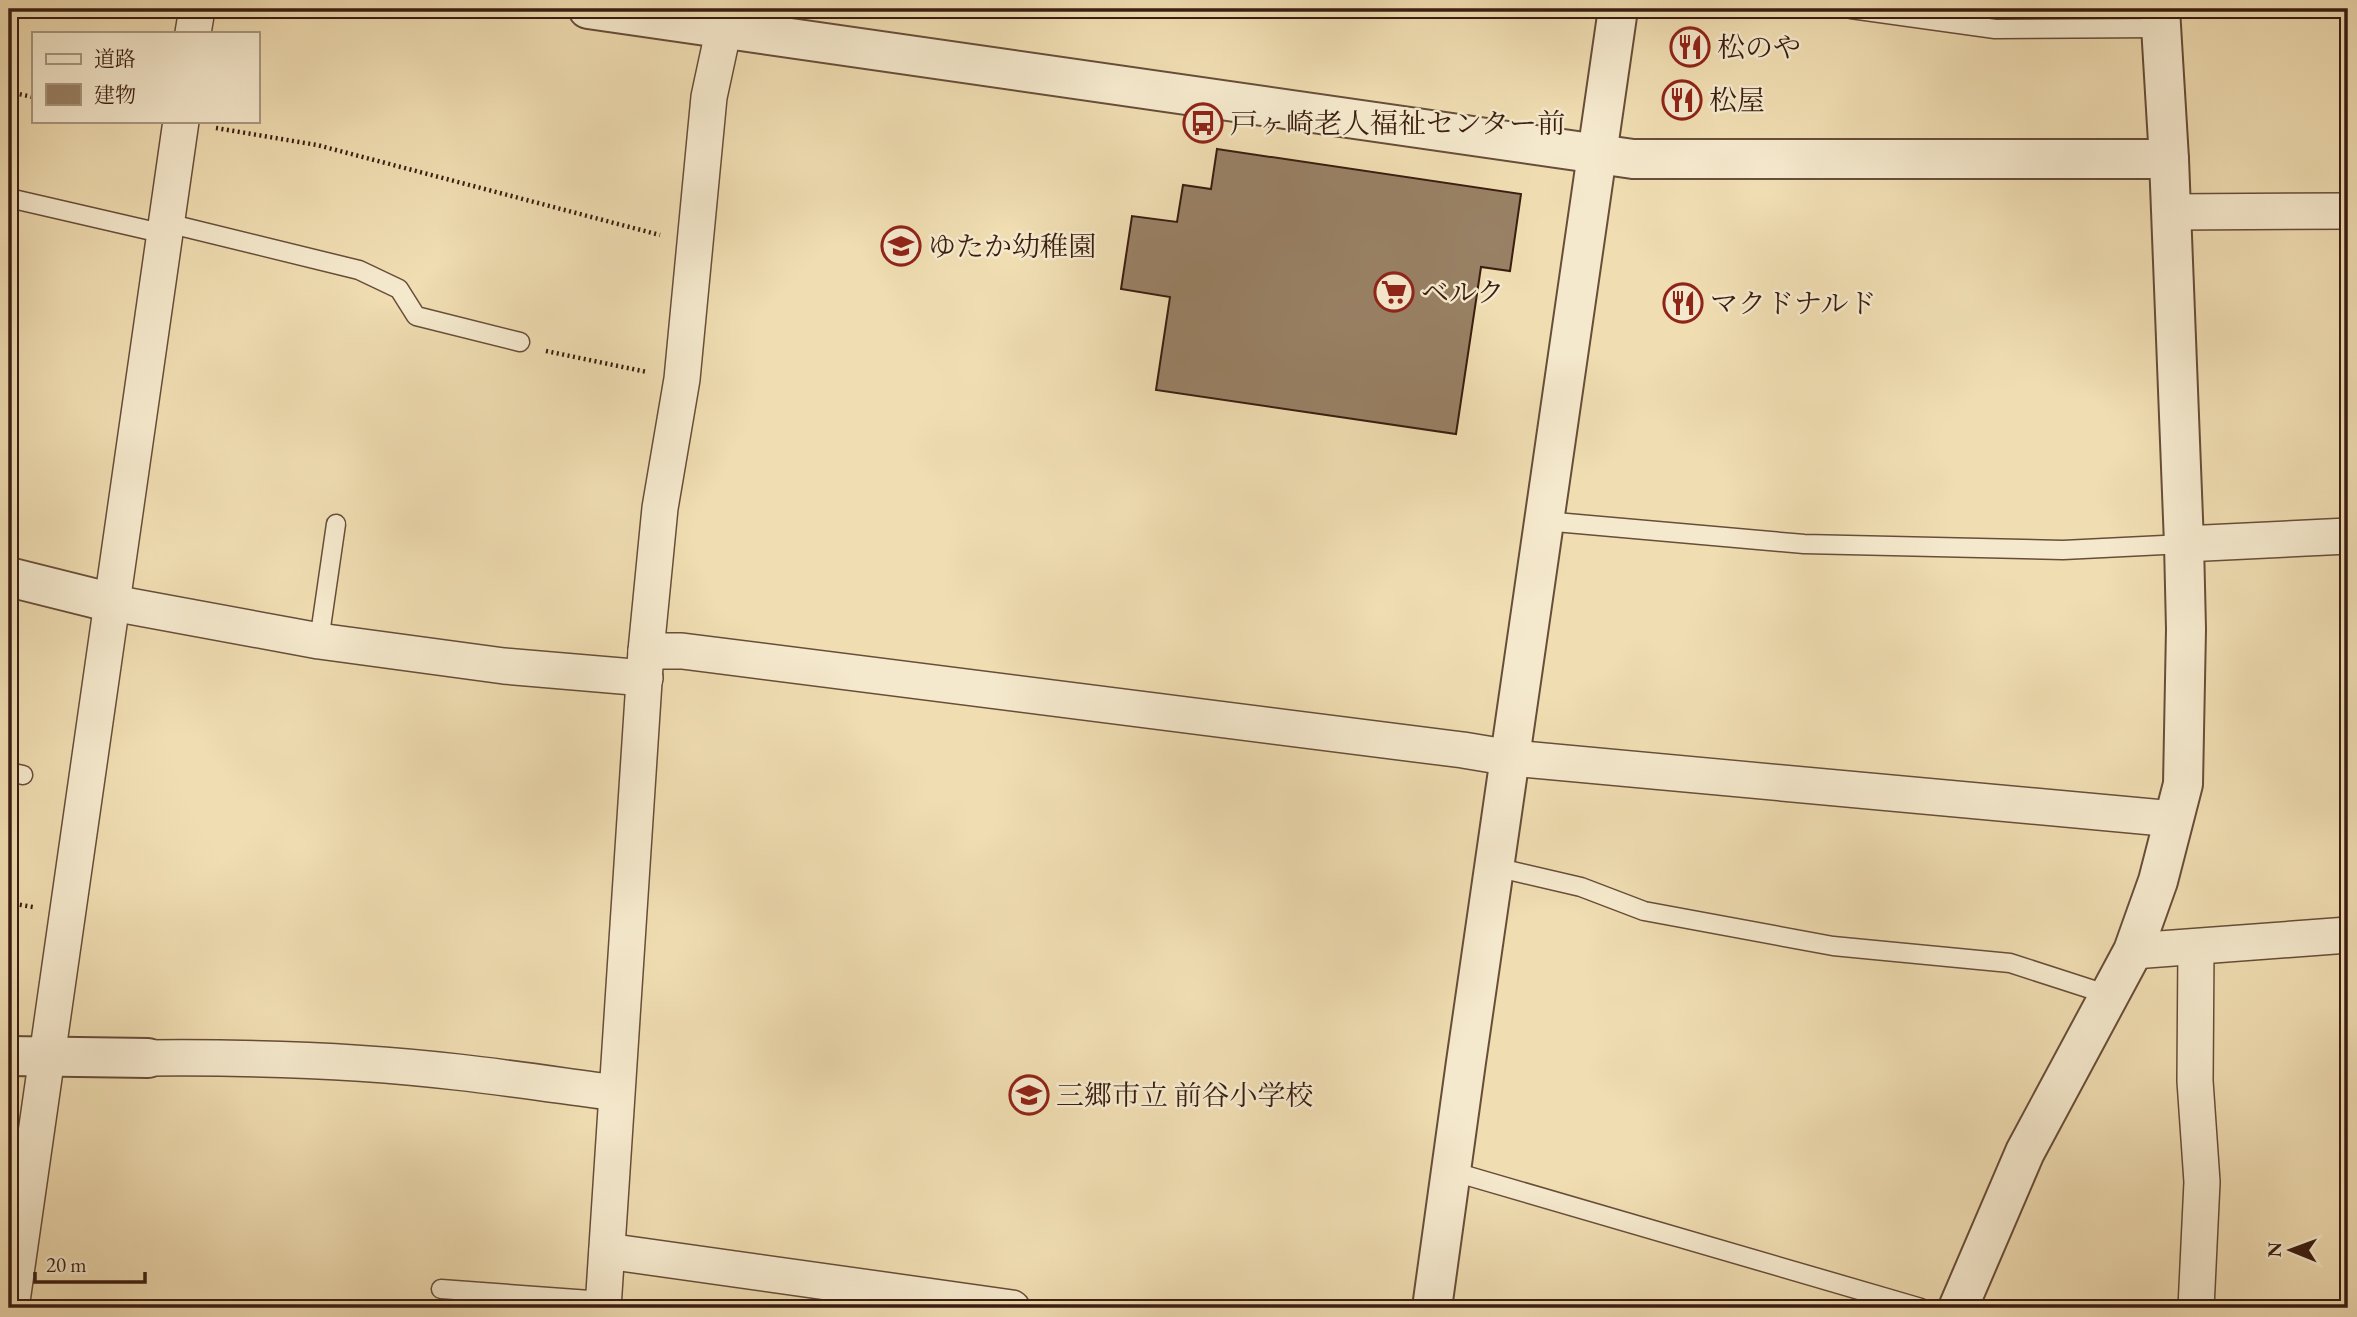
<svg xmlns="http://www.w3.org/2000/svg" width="2357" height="1317" viewBox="0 0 2357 1317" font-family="'EB Garamond','Noto Serif JP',serif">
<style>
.building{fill:#998165;stroke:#3a1d11;stroke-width:2}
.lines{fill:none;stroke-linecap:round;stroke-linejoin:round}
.service-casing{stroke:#684d39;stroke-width:21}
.minor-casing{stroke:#684d39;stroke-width:38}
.tertiary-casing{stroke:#684d39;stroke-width:42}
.path{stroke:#3a1d11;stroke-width:4.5;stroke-dasharray:2 3.5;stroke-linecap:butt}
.service{stroke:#f5e9cd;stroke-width:18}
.minor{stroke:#f5e9cd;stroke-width:35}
.tertiary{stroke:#f5e9cd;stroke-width:38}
.labels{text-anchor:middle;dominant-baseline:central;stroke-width:5;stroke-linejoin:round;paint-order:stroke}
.poi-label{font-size:28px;fill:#3a1d11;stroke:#f5e9cd;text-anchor:start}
</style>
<rect width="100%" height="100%" fill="#f0ddb2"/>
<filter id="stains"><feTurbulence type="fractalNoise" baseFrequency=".00286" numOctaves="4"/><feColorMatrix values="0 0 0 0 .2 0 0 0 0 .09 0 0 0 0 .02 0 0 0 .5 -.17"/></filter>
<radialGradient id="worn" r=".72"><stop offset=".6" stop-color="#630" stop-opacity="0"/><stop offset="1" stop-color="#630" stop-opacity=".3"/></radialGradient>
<polygon class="building" points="1217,149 1521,194 1510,271 1481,267 1456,434 1156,390 1170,297 1121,289 1132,216 1177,222 1183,185 1211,189"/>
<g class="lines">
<g class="service-casing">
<g id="service">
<polyline points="1851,9 1995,29 2161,28"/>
<polyline points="9,198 165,234"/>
<polyline points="167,223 359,270 399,289 416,316 520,342"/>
<polyline points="1544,521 1804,544 2063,550 2184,544"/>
<polyline points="319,641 336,524"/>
<polyline points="9,772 23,775"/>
<polyline points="1495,867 1581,887 1644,911 1833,946 2010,963 2109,995"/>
<polyline points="1451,1171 1921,1308"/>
<polyline points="441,1289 604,1301"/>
</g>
</g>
<g class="minor-casing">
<g id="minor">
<polyline points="193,33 197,9"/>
<polyline points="2171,212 2348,211"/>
<polyline points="2184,544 2348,536"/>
<polyline points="113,603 319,641 504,666 645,678"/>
<polyline points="646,651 682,651 1463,750 1511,758 2174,819"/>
<polyline points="2133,951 2348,935"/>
<path d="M 148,1058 C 251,1057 355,1060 457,1072 C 511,1078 563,1086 616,1093"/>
<polyline points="607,1251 1012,1308"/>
<polyline points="11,1308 181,121"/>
<polyline points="603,1308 646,651 660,508 682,379 709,97 728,9"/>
<polyline points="2196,1308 2202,1182 2195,1081 2196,947"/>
</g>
</g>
<g class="tertiary-casing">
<g id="tertiary">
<polyline points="588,9 1633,159 2169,159"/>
<polyline points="9,577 113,603"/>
<polyline points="9,1056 148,1058"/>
<polyline points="1432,1308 1466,1062 1618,9"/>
<polyline points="1958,1308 2025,1152 2133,951 2158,881 2183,784 2186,629 2184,544 2169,159 2160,9"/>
</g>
</g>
<g class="path">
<polyline points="9,92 33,97"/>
<polyline points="216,128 317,145 660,235"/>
<polyline points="546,351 647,372"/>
<polyline points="9,903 33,907"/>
</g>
<use href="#service" class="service"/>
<use href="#minor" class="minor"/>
<use href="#tertiary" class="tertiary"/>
</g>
<defs>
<g id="restaurant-ring" transform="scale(2.0125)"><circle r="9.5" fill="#f5e9cd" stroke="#8f2418" stroke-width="1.5"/><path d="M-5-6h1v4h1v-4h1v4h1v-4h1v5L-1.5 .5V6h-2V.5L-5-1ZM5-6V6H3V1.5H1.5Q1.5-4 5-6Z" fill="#8f2418"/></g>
<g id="bus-ring" transform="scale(2.0125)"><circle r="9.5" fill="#f5e9cd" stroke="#8f2418" stroke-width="1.5"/><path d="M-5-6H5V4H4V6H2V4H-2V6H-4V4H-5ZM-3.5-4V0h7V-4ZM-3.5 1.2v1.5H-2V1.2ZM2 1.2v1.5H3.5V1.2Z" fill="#8f2418"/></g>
<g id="school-ring" transform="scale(2.0125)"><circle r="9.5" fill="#f5e9cd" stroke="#8f2418" stroke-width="1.5"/><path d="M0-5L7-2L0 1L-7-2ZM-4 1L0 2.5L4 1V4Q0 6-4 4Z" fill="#8f2418"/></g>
<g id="supermarket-ring" transform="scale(2.0125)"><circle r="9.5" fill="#f5e9cd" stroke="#8f2418" stroke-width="1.5"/><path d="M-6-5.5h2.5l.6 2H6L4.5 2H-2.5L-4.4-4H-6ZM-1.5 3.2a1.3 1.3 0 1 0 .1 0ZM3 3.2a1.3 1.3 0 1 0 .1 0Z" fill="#8f2418"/></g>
</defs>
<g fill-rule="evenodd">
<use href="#restaurant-ring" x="1690" y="47"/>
<use href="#restaurant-ring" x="1682" y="100"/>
<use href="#bus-ring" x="1203" y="123"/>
<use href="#school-ring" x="901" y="246"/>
<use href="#supermarket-ring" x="1394" y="292"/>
<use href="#restaurant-ring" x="1683" y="303"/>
<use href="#school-ring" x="1029" y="1095"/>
</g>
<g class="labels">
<g class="poi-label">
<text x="1717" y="47">松のや</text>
<text x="1709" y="100">松屋</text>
<text x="1230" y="123">戸ヶ崎老人福祉センター前</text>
<text x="928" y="246">ゆたか幼稚園</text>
<text x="1421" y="292">ベルク</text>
<text x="1710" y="303">マクドナルド</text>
<text x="1056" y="1095">三郷市立 前谷小学校</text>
</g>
</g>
<rect width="2357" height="1317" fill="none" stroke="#f0ddb2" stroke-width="35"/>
<rect x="10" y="10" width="2336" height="1296" fill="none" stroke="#3a1d11" stroke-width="3.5"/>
<rect x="18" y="18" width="2322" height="1282" fill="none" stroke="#3a1d11" stroke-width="2"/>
<rect x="32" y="32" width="228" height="91" fill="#f5e9cd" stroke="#aa9782" stroke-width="2"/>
<rect x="46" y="54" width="35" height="10" fill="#f5e9cd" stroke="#aa9782" stroke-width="2"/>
<text x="94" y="66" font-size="21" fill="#3a1d11">道路</text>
<rect x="46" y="84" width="35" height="21" fill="#998165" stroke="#aa9782" stroke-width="2"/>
<text x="94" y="102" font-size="21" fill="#3a1d11">建物</text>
<g transform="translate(2291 1250) rotate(271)" stroke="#f5e9cd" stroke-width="5" paint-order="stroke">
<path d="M0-5L12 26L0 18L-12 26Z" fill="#3a1d11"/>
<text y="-10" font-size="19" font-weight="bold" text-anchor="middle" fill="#3a1d11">N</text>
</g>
<path d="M35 1272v10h110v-10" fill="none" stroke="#3a1d11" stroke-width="3.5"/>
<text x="46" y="1272" font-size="21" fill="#3a1d11" stroke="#f5e9cd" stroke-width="5" paint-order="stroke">20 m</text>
<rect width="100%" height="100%" filter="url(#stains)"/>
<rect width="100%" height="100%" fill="url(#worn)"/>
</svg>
